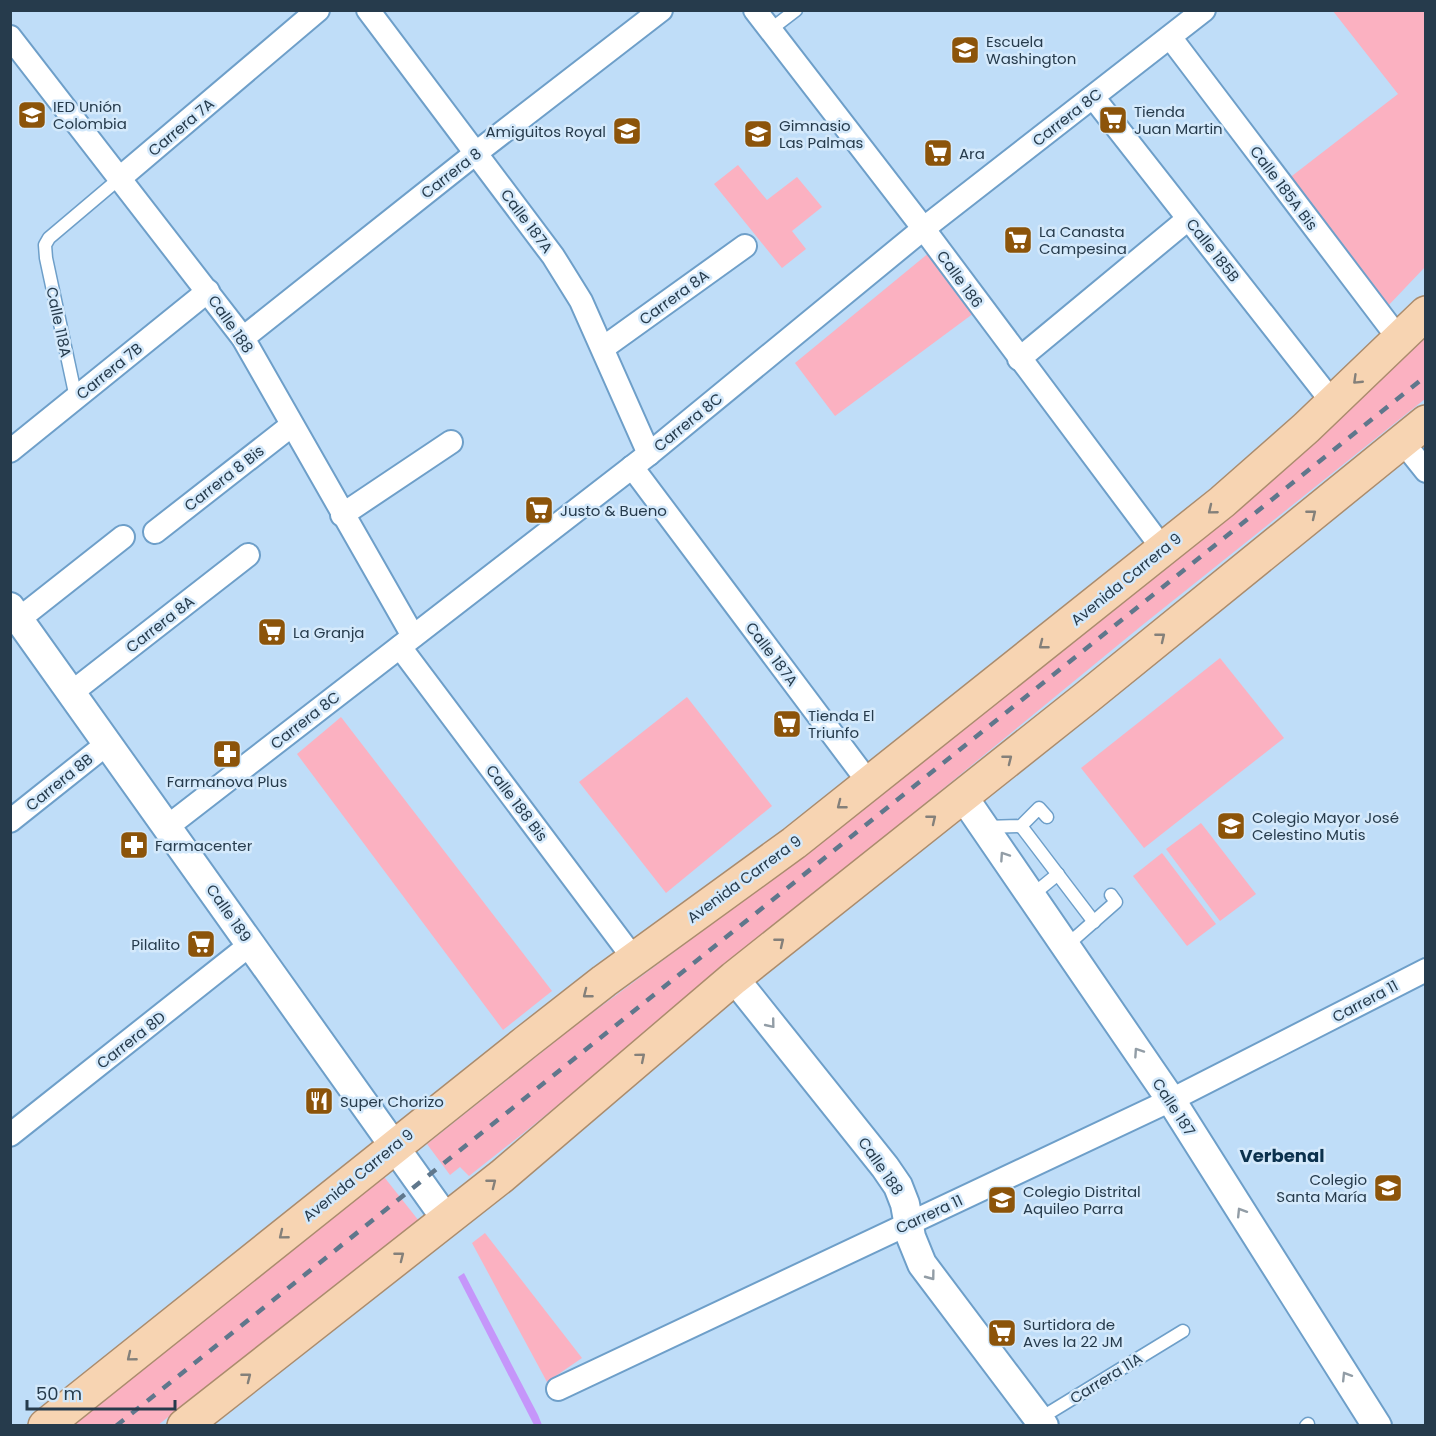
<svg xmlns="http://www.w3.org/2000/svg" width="1436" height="1436" viewBox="0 0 1436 1436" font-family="Poppins,sans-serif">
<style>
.green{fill:#fbb1c1}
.water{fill:#c596fa}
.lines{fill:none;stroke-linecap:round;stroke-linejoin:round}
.service-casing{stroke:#6e9fc9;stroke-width:15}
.minor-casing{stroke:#6e9fc9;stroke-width:26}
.tertiary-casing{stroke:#6e9fc9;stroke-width:32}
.primary-casing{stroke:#ab8c6d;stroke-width:36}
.service{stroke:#fff;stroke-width:12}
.minor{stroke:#fff;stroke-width:22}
.tertiary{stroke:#fff;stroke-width:28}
.primary{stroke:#f7d4b2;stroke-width:33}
.rail{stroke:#5f778c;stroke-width:4.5;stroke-dasharray:10 10;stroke-linecap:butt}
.oneway{stroke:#84807a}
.oneway2{stroke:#929da6}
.labels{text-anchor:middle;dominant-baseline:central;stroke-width:5;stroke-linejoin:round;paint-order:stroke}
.poi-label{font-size:15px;fill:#263b4c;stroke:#d4e9fb;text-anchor:start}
.street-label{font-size:15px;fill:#263b4c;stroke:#d4e9fb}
.quarter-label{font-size:18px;font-weight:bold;fill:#0b314d;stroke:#d4e9fb}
</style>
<rect width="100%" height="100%" fill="#bfddf8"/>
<g class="green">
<polygon points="1333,11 1425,11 1425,267 1386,308 1288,179 1398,94"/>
<polygon points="738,165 767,200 797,177 822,207 792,231 806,249 782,268 714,184"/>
<polygon points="930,252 974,313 835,416 795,363"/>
<polygon points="1425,331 1425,399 1140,627 536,1123 469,1176 460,1167 450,1175 427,1144 576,1025 748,897 1115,603"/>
<polygon points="1220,658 1284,738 1144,848 1081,768"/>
<polygon points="687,697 772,806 666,893 579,782"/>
<polygon points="341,717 552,991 503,1030 297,754"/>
<polygon points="1201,823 1256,894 1220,921 1166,849"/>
<polygon points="1162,853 1216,924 1187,946 1133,876"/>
<polygon points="381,1173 419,1221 158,1425 67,1426"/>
<polygon points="485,1233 582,1358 547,1382 472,1243"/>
</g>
<polygon class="water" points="464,1273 538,1415 542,1425 534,1425 458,1277"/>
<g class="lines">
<g class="service-casing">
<g id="service">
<polyline points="770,30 796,10"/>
<polyline points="76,398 46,258 45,245 49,238 120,178"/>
<polyline points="1021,826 1094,922"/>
<polyline points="985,827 1021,826 1039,808 1047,817"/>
<polyline points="1031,896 1058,874"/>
<polyline points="1066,946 1116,902 1111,895"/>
<polyline points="1039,1419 1183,1331"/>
<polyline points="1306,1426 1308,1424"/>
</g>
</g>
<g class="minor-casing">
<g id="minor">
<polyline points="368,10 553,256 581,301 649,454"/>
<polyline points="755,10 917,220 1163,549"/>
<polyline points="10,37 243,338 413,636"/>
<polyline points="1170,37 1399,339"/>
<polyline points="1093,97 1333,403"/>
<polyline points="120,178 318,10"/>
<polyline points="243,338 476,153 661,10"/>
<polyline points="603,348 745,246"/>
<polyline points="1019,359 1188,219"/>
<polyline points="1402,441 1426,471"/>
<polyline points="10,451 208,291"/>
<polyline points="632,467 869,783"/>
<polyline points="342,515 451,442"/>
<polyline points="155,532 292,425"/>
<polyline points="19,619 123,537"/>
<polyline points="400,647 634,959"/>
<polyline points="71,693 248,555"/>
<polyline points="10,821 108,743"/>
<polyline points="167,827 649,454 923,229 1204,10"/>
<polyline points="10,1135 251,944"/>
<polyline points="558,1389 1171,1100 1426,970"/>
</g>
</g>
<g class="tertiary-casing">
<g id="tertiary">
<polyline points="10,607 446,1219"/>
<polyline points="962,795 1171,1100 1377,1426"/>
<polyline points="734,978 885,1167 898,1186 905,1204 911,1237 922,1264 1044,1426"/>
</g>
</g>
<g class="primary-casing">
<g id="primary">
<polyline points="45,1426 526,1042 604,981 794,843 1222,502 1306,428 1426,313"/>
<polyline points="184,1426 502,1176 734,978 1086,698 1426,422"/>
</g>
</g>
<use href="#service" class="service"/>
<use href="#minor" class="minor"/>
<use href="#tertiary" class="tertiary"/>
<use href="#primary" class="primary"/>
<polyline class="rail" points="116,1426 1426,376"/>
</g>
<defs><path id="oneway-chevron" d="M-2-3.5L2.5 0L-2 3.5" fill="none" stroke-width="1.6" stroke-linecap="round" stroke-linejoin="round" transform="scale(1.5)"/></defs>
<g class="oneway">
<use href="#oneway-chevron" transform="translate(1357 380) rotate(136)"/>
<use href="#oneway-chevron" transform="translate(1212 510) rotate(141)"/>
<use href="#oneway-chevron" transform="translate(1312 514) rotate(-39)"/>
<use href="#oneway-chevron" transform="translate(1161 637) rotate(-39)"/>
<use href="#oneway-chevron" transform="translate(1043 645) rotate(142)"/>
<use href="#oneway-chevron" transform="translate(1008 759) rotate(-38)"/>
<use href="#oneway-chevron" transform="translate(841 805) rotate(142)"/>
<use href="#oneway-chevron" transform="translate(932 819) rotate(-39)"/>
<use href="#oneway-chevron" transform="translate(780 942) rotate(-39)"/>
<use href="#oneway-chevron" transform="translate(587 994) rotate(142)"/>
<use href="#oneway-chevron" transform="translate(641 1057) rotate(-40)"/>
<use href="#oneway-chevron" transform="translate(492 1183) rotate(-38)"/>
<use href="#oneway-chevron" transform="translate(283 1235) rotate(141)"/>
<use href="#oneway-chevron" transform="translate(400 1256) rotate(-38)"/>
<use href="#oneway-chevron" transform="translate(131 1357) rotate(141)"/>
<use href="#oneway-chevron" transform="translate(247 1377) rotate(-38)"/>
</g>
<g class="oneway2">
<use href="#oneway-chevron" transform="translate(1004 856) rotate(-124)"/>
<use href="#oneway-chevron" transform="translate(771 1024) rotate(51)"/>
<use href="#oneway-chevron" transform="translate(1138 1052) rotate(-124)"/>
<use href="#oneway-chevron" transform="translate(1241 1212) rotate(-122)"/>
<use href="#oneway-chevron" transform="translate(931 1276) rotate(53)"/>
<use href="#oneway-chevron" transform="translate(1346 1376) rotate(-122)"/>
</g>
<defs>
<g id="school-square" transform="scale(1.5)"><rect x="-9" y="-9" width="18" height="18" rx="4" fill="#8c540a" stroke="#d4e9fb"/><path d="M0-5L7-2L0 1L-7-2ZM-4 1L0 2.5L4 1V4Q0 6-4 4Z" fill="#fff"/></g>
<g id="supermarket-square" transform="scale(1.5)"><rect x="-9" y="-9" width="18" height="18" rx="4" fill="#8c540a" stroke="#d4e9fb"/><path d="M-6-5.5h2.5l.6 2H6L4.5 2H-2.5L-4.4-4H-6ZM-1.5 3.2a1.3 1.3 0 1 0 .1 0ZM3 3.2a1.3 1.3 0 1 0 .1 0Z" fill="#fff"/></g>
<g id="pharmacy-square" transform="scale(1.5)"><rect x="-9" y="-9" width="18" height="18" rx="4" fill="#8c540a" stroke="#d4e9fb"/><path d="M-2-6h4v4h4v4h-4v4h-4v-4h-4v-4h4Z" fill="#fff"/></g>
<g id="restaurant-square" transform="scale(1.5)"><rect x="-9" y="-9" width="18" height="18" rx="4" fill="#8c540a" stroke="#d4e9fb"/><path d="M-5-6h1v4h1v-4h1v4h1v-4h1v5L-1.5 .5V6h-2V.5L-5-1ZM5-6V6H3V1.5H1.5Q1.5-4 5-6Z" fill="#fff"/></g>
<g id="university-square" transform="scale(1.5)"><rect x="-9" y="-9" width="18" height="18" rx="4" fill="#8c540a" stroke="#d4e9fb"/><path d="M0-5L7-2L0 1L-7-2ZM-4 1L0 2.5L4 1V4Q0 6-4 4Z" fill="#fff"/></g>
</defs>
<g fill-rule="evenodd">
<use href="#school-square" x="965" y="50"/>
<use href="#school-square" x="32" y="115"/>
<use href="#supermarket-square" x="1113" y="120"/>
<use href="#school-square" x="627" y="131"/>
<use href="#school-square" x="758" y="134"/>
<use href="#supermarket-square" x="938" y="153"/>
<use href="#supermarket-square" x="1018" y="240"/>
<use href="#supermarket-square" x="539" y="510"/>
<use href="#supermarket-square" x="272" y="632"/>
<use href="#supermarket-square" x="787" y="724"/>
<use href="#pharmacy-square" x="227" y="754"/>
<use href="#school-square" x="1231" y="826"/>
<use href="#pharmacy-square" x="134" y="845"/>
<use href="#supermarket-square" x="201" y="944"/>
<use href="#restaurant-square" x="319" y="1101"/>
<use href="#school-square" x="1388" y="1188"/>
<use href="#university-square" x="1002" y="1200"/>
<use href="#supermarket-square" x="1002" y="1333"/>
</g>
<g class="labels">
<g class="poi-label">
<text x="986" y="41">Escuela<tspan x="986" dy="17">Washington</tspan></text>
<text x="53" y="106">IED Unión<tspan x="53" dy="17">Colombia</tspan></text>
<text x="1134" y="111">Tienda<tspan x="1134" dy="17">Juan Martin</tspan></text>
<text x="779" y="125">Gimnasio<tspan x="779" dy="17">Las Palmas</tspan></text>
<text x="606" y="131" text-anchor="end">Amiguitos Royal</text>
<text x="959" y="153">Ara</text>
<text x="1039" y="231">La Canasta<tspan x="1039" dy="17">Campesina</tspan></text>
<text x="560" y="510">Justo &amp; Bueno</text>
<text x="293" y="632">La Granja</text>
<text x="808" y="715">Tienda El<tspan x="808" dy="17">Triunfo</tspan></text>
<text x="227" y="781" text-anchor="middle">Farmanova Plus</text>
<text x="1252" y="817">Colegio Mayor José<tspan x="1252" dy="17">Celestino Mutis</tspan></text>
<text x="155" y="845">Farmacenter</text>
<text x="180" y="944" text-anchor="end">Pilalito</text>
<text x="340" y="1101">Super Chorizo</text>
<text x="1367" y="1179" text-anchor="end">Colegio<tspan x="1367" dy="17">Santa María</tspan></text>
<text x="1023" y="1191">Colegio Distrital<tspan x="1023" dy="17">Aquileo Parra</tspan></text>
<text x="1023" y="1324">Surtidora de<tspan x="1023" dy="17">Aves la 22 JM</tspan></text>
</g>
<g class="street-label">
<text transform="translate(1067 117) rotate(-38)">Carrera 8C</text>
<text transform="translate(181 127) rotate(-40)">Carrera 7A</text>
<text transform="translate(451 173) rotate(-38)">Carrera 8</text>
<text transform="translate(1284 188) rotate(53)">Calle 185A Bis</text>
<text transform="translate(527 221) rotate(53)">Calle 187A</text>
<text transform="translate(1213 250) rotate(52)">Calle 185B</text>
<text transform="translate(960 279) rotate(54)">Calle 186</text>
<text transform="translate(674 297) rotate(-36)">Carrera 8A</text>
<text transform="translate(59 322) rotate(78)">Calle 118A</text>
<text transform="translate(231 324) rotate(55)">Calle 188</text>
<text transform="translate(109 371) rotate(-39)">Carrera 7B</text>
<text transform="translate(688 422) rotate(-39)">Carrera 8C</text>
<text transform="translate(224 478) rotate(-38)">Carrera 8 Bis</text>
<text transform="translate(1126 579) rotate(-39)">Avenida Carrera 9</text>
<text transform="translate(160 624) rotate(-38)">Carrera 8A</text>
<text transform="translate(772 654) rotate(53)">Calle 187A</text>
<text transform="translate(305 720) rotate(-38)">Carrera 8C</text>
<text transform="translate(59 782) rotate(-39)">Carrera 8B</text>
<text transform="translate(517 803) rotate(53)">Calle 188 Bis</text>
<text transform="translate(744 879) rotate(-36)">Avenida Carrera 9</text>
<text transform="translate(229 913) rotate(55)">Calle 189</text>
<text transform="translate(1365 1001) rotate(-28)">Carrera 11</text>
<text transform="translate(131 1040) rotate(-38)">Carrera 8D</text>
<text transform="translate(1174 1107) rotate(57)">Calle 187</text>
<text transform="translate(881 1166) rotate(55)">Calle 188</text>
<text transform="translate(358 1175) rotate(-39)">Avenida Carrera 9</text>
<text transform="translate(929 1214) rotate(-25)">Carrera 11</text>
<text transform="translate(1106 1378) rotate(-32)">Carrera 11A</text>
</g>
<g class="quarter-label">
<text x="1282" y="1155">Verbenal</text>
</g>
</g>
<rect width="1436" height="1436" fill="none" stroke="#263b4c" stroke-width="24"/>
<path d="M27 1400v9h148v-9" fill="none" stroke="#263b4c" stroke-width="3"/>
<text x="36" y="1400" font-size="18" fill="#263b4c" stroke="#d4e9fb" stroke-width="4.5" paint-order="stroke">50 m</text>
</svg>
